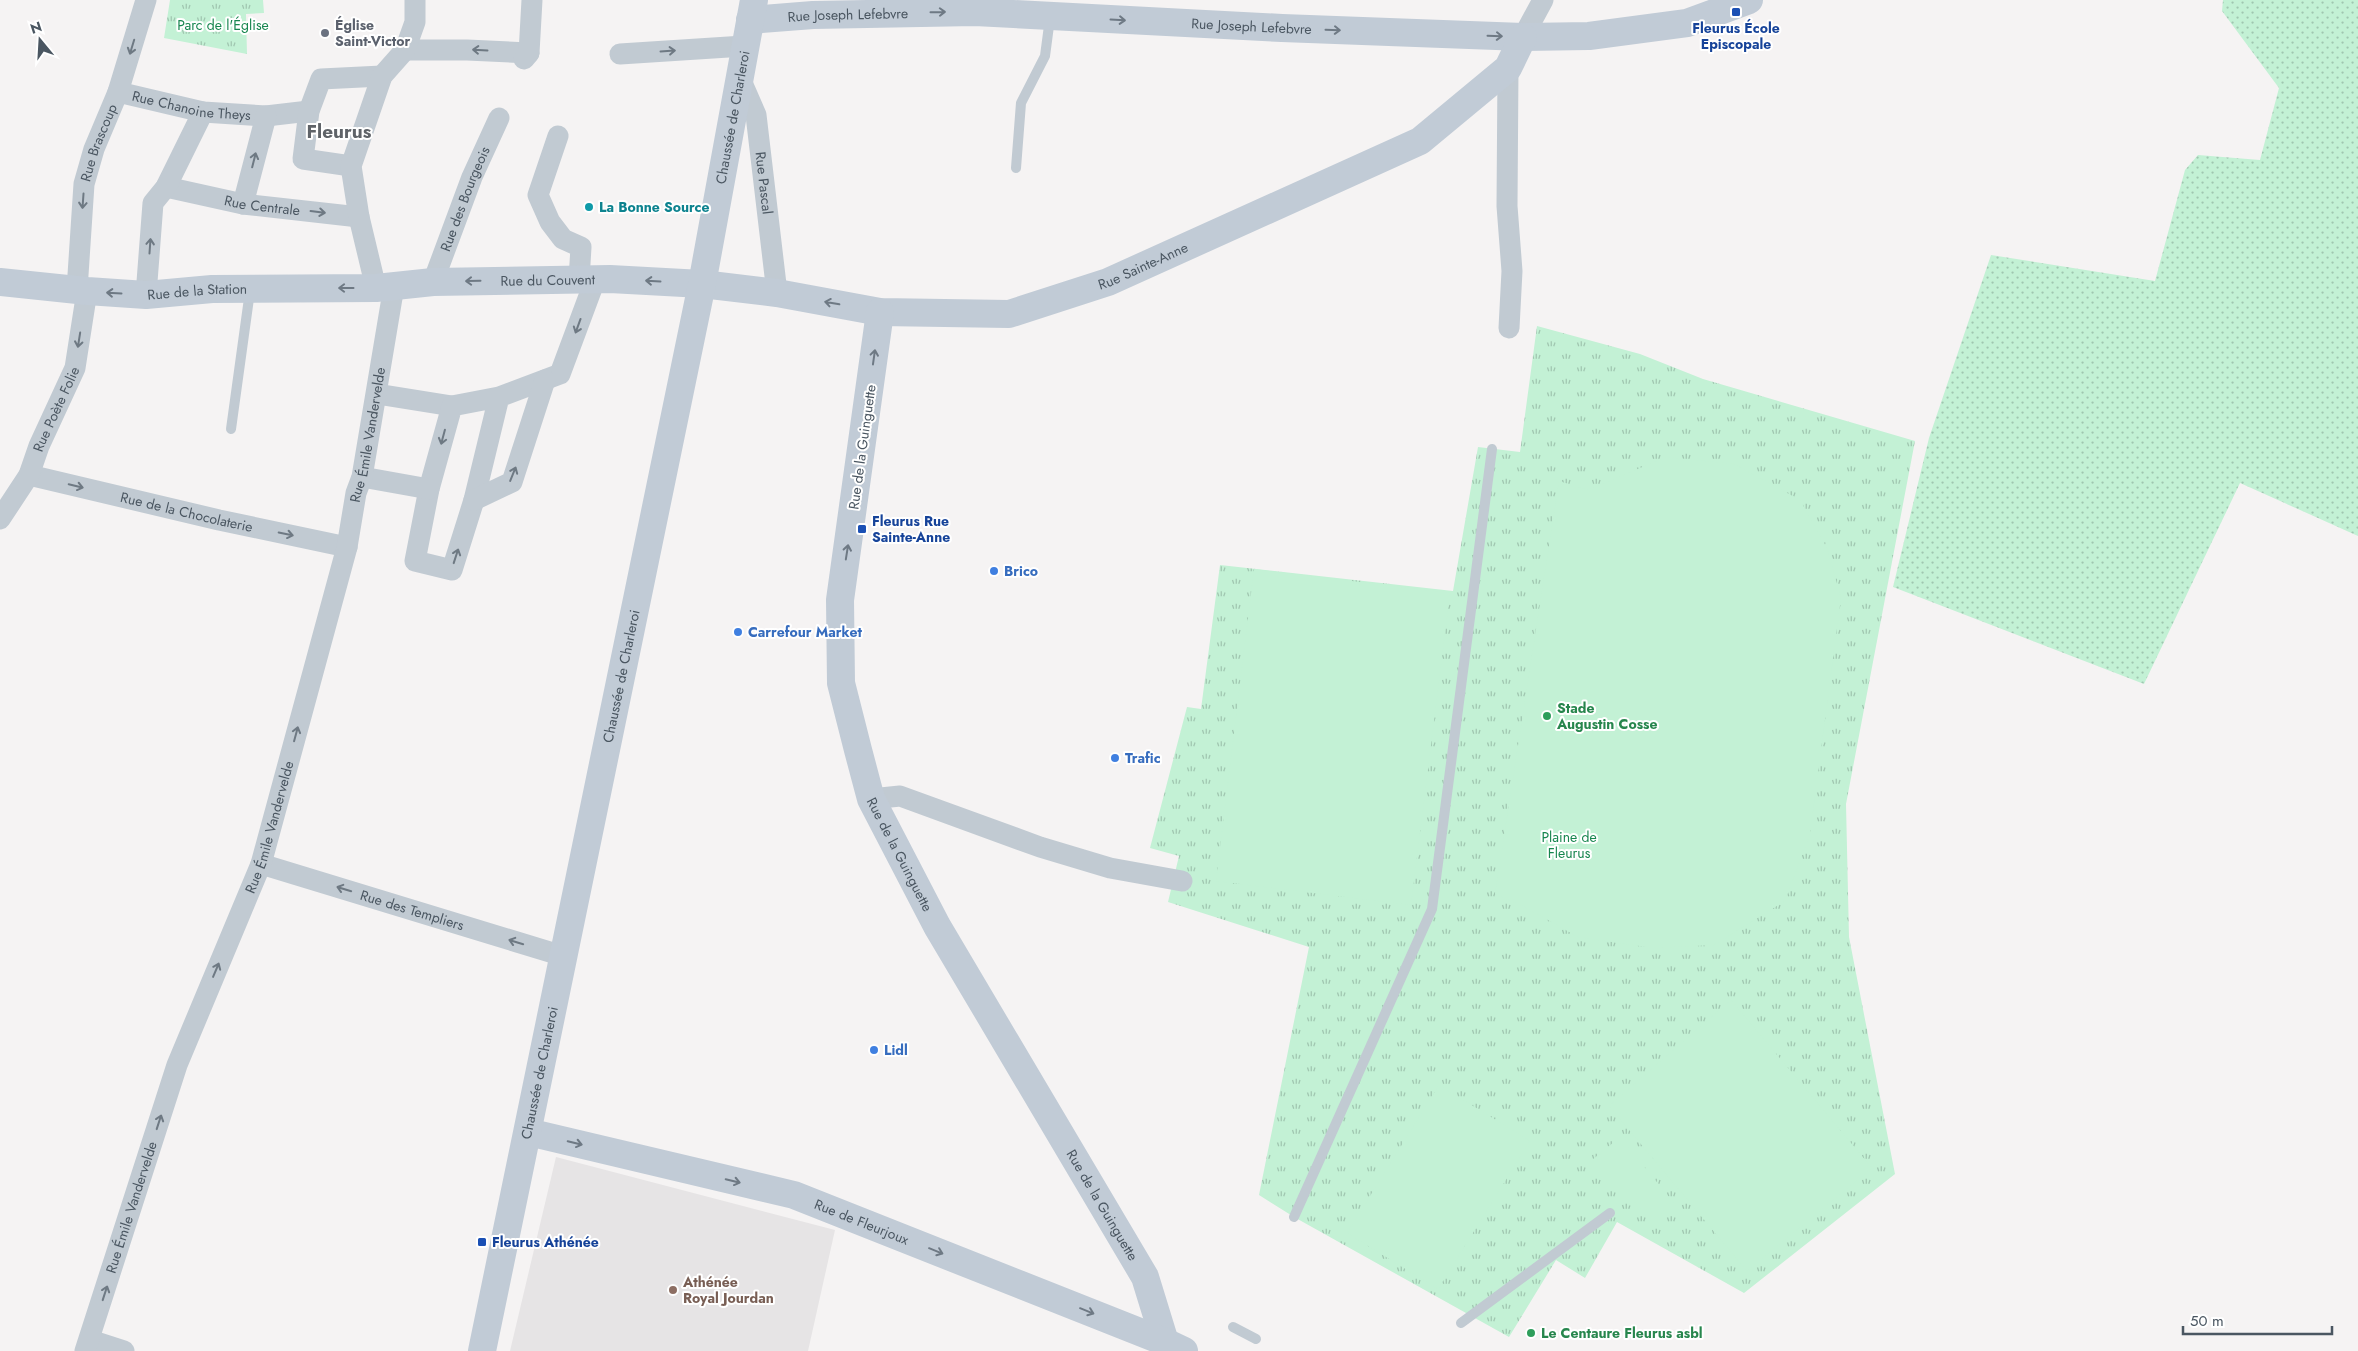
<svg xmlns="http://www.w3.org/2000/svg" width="2358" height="1351" viewBox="0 0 2358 1351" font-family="Jost,sans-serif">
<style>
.education{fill:#e6e4e5}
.grass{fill:url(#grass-dots)}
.park{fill:url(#park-tufts)}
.pitch{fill:#c3f1d5}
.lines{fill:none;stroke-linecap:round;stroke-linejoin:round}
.lane{stroke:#c1cad2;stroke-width:10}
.street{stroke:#c1cad2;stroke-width:21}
.secondary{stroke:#c1cbd6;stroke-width:28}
.oneway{stroke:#6e7984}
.oneway2{stroke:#6e7983}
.transit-dot{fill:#1a4fb4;stroke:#fff;stroke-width:2}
.worship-dot{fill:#6b7280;stroke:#fff;stroke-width:2}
.culture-dot{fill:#0f9aa8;stroke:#fff;stroke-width:2}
.shop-dot{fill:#3f7fe0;stroke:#fff;stroke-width:2}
.leisure-dot{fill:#2e9e5b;stroke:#fff;stroke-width:2}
.education-dot{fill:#8d6e63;stroke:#fff;stroke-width:2}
.labels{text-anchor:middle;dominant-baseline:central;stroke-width:4;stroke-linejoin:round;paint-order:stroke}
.street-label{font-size:14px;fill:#4a5661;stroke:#fff}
.park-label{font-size:14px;fill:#17864f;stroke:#fff}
.worship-label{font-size:14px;font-weight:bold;fill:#5b616d;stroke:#fff;text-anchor:start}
.transit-label{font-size:14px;font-weight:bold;fill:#164399;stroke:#fff;text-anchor:start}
.culture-label{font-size:14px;font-weight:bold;fill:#0d838f;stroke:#fff;text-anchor:start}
.shop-label{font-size:14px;font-weight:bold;fill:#366cbe;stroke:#fff;text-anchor:start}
.leisure-label{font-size:14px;font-weight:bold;fill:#27864d;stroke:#fff;text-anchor:start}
.education-label{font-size:14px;font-weight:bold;fill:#785e54;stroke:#fff;text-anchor:start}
.district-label{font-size:19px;font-weight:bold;fill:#5f6368;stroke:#fff}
</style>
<defs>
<pattern id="grass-dots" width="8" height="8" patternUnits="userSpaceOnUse" patternTransform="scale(1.25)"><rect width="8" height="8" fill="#c3f1d5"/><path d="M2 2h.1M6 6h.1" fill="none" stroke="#a0c6b0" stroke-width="1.8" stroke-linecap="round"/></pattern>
<pattern id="park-tufts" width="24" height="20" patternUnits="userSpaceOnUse" patternTransform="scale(1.25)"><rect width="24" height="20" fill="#c3f1d5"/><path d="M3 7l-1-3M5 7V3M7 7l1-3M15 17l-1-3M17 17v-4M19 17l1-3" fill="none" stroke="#a0c6b0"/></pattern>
</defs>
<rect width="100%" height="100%" fill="#f5f3f3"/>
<polygon class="education" points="556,1157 835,1230 808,1351 510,1351"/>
<polygon class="grass" points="2223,0 2358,0 2358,536 2240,483 2144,684 1893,587 1929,438 1991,255 2155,281 2185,170 2198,155 2260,160 2279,88 2222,11"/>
<g class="park">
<polygon points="170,0 263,0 264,13 246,14 247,54 164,38"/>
<polygon points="1537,326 1640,354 1703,379 1915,441 1846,804 1849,937 1895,1174 1744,1293 1617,1222 1585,1278 1556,1260 1509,1337 1294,1217 1259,1195 1309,947 1168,902 1179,856 1150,848 1187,707 1201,709 1220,565 1453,591 1478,447 1520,452"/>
</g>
<g class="pitch">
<polygon points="1666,457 1734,464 1800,500 1827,548 1841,598 1810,834 1785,901 1714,945 1653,948 1578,937 1523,906 1495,894 1559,481 1588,490"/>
<polygon points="1254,569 1450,593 1411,905 1216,881"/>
<polygon points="1731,1000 1872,1168 1747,1271 1609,1106"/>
<polygon points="1439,1085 1530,1141 1438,1289 1347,1233"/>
<polygon points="1620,1137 1674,1203 1651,1221 1635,1202 1630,1206 1592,1160"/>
</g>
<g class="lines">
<g class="lane">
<polyline points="1016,168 1021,103 1045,56 1050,18"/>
<polyline points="231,429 250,291"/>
<polyline points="1294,1217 1432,909 1492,449"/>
<polyline points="1461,1323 1610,1213"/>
<polyline points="1233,1327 1256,1339"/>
</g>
<g class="street">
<polyline points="1523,37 1543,0"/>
<polyline points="405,50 467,50 529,53"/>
<polyline points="620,54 744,46"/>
<polyline points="524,59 529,53 532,0"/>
<polyline points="1508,68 1507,206 1512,271 1509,328"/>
<path id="s1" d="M 739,76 L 756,115 L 777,293"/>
<path id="s2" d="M 118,92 L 203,112 L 266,116 L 309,111"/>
<polyline points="558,136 538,195 550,222 563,239 581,247 579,280"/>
<polyline points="351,166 303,159 309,111 321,79 382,76"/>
<path id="s3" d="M 166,187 L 243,204 L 359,217"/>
<polyline points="243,204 266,116"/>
<path id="s4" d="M 433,282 L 472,177 L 499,118"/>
<polyline points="376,288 359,217 351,166 382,76 405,50 415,22 415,0"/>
<path id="s5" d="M 77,290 L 84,184 L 94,149 L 118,92 L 146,0"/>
<polyline points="146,295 153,203 166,187 203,112"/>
<polyline points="377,394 452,406"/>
<polyline points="499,397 474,500 452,570 415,561 429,489 452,406 499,397 560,374 595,280"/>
<path id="s6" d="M 29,475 L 219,520 L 347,547"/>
<polyline points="362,477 429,489"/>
<polyline points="474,500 512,482 545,380"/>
<path id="s7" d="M 0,519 L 29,475 L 39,446 L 75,368 L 87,291"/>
<polyline points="871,799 900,796 1040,847 1110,868 1182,881"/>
<path id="s8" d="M 261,864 L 563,956"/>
<polyline points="90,1340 124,1351"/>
<path id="s9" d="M 85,1351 L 177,1065 L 261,864 L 347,547 L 356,493 L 362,477 L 394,286"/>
</g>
<g class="secondary">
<path id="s10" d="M 750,20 L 813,15 L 975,12 L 1282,28 L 1523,37 L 1589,36 L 1687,23 L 1749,0"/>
<path id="s11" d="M 0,282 L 87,291 L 146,295 L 212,289 L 376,288 L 433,282 L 610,279 L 702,284 L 777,293 L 880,312 L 1009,314 L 1108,282 L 1420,141 L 1508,68 L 1523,37"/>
<path id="s12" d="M 880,312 L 840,600 L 841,683 L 858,750 L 871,799 L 937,926 L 1145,1277 L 1165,1342"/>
<path id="s13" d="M 528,1132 L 794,1195 L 1165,1342 L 1184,1351"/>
<path id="s14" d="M 482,1351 L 702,284 L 754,0"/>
</g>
</g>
<defs><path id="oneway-shaft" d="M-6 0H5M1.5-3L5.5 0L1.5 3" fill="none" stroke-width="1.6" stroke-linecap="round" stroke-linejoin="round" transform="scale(1.25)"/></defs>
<g class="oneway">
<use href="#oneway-shaft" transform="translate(938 12) rotate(-1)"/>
<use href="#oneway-shaft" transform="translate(1118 20) rotate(3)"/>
<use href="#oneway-shaft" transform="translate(1333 30) rotate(2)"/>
<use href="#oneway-shaft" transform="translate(1495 36) rotate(2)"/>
<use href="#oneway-shaft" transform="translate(473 281) rotate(179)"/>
<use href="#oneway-shaft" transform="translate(653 281) rotate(-177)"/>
<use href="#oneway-shaft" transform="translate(346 288) rotate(-180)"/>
<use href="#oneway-shaft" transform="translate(114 293) rotate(-177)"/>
<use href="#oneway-shaft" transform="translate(832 303) rotate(-170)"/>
<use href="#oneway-shaft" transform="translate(874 357) rotate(-82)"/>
<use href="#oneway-shaft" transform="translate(847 552) rotate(-81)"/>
<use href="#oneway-shaft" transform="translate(575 1143) rotate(13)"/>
<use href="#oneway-shaft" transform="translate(733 1181) rotate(13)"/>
<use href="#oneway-shaft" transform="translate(936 1251) rotate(22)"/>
<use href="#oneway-shaft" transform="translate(1087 1311) rotate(22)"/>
</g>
<g class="oneway2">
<use href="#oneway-shaft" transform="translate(132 47) rotate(107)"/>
<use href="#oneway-shaft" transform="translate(480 50) rotate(-177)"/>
<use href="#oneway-shaft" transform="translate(668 51) rotate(-4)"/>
<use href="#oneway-shaft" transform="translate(254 160) rotate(-76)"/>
<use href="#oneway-shaft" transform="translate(83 201) rotate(94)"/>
<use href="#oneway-shaft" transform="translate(318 212) rotate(7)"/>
<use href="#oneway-shaft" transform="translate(150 246) rotate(-86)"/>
<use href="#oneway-shaft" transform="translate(578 326) rotate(110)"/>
<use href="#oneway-shaft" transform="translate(79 340) rotate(99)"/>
<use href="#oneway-shaft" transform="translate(443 437) rotate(105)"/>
<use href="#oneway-shaft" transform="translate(513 474) rotate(-68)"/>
<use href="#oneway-shaft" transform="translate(76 486) rotate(13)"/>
<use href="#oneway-shaft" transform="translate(286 534) rotate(12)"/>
<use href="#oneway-shaft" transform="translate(456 556) rotate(-72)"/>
<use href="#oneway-shaft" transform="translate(296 734) rotate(-75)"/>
<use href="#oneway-shaft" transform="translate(344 889) rotate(-163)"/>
<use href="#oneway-shaft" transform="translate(516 942) rotate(-163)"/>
<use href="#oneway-shaft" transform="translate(216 970) rotate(-67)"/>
<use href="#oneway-shaft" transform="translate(159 1122) rotate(-72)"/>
<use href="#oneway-shaft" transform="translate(105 1293) rotate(-72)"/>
</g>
<g class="transit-dot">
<rect x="1731" y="7" width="10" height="10" rx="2.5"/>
<rect x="857" y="524" width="10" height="10" rx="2.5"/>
<rect x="477" y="1237" width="10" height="10" rx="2.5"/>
</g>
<circle class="worship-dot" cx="325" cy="33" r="5"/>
<circle class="culture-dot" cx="589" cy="207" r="5"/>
<g class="shop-dot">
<circle cx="994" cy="571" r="5"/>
<circle cx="738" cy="632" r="5"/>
<circle cx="1115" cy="758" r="5"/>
<circle cx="874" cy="1050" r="5"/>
</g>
<g class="leisure-dot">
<circle cx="1547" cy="716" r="5"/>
<circle cx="1531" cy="1333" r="5"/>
</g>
<circle class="education-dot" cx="673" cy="1290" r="5"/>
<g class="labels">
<g class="street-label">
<text stroke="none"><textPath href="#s10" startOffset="98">Rue Joseph Lefebvre</textPath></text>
<text stroke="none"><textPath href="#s10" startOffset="502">Rue Joseph Lefebvre</textPath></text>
<text stroke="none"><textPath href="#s2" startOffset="75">Rue Chanoine Theys</textPath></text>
<text stroke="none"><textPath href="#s14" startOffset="1259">Chaussée de Charleroi</textPath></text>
<text stroke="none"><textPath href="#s5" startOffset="150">Rue Brascoup</textPath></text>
<text stroke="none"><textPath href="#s1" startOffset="111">Rue Pascal</textPath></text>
<text stroke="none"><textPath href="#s4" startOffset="89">Rue des Bourgeois</textPath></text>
<text stroke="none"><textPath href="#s3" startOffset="98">Rue Centrale</textPath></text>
<text stroke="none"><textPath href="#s11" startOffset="1155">Rue Sainte-Anne</textPath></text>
<text stroke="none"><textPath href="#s11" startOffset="549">Rue du Couvent</textPath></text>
<text stroke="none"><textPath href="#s11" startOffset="198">Rue de la Station</textPath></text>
<text stroke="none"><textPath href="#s7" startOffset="124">Rue Poète Folie</textPath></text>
<text stroke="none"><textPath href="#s9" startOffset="961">Rue Émile Vandervelde</textPath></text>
<text transform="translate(862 447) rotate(-82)">Rue de la Guinguette</text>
<text stroke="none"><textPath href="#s6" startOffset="162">Rue de la Chocolaterie</textPath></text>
<text stroke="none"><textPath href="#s14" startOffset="689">Chaussée de Charleroi</textPath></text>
<text stroke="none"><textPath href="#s9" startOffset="556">Rue Émile Vandervelde</textPath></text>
<text stroke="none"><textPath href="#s12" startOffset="556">Rue de la Guinguette</textPath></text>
<text stroke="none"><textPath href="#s8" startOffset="158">Rue des Templiers</textPath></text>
<text stroke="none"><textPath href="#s14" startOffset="284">Chaussée de Charleroi</textPath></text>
<text stroke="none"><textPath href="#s12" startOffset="961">Rue de la Guinguette</textPath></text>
<text stroke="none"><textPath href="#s9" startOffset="151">Rue Émile Vandervelde</textPath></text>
<text stroke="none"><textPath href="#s13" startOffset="346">Rue de Fleurjoux</textPath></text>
</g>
<g class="park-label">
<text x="223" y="25">Parc de l'Église</text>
<text x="1569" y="837">Plaine de<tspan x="1569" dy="16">Fleurus</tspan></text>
</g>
<g class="worship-label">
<text x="335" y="25">Église<tspan x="335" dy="16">Saint-Victor</tspan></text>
</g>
<g class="transit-label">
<text x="1736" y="28" text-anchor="middle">Fleurus École<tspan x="1736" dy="16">Episcopale</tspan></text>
<text x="872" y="521">Fleurus Rue<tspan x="872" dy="16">Sainte-Anne</tspan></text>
<text x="492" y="1242">Fleurus Athénée</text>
</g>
<g class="culture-label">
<text x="599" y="207">La Bonne Source</text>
</g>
<g class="shop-label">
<text x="1004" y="571">Brico</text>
<text x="748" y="632">Carrefour Market</text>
<text x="1125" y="758">Trafic</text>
<text x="884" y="1050">Lidl</text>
</g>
<g class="leisure-label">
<text x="1557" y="708">Stade<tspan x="1557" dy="16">Augustin Cosse</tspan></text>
<text x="1541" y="1333">Le Centaure Fleurus asbl</text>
</g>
<g class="education-label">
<text x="683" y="1282">Athénée<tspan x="683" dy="16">Royal Jourdan</tspan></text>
</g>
<g class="district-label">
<text x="339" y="131">Fleurus</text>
</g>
</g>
<g transform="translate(40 40) rotate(342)" stroke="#ffffff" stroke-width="4" paint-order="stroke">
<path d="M0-4L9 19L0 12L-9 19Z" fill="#4a5661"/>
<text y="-8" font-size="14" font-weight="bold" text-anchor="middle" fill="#4a5661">N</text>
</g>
<path d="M2183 1326v8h149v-8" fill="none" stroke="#4a5661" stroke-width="2.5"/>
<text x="2190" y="1326" font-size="15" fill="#4a5661" stroke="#ffffff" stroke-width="4" paint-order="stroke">50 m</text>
</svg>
